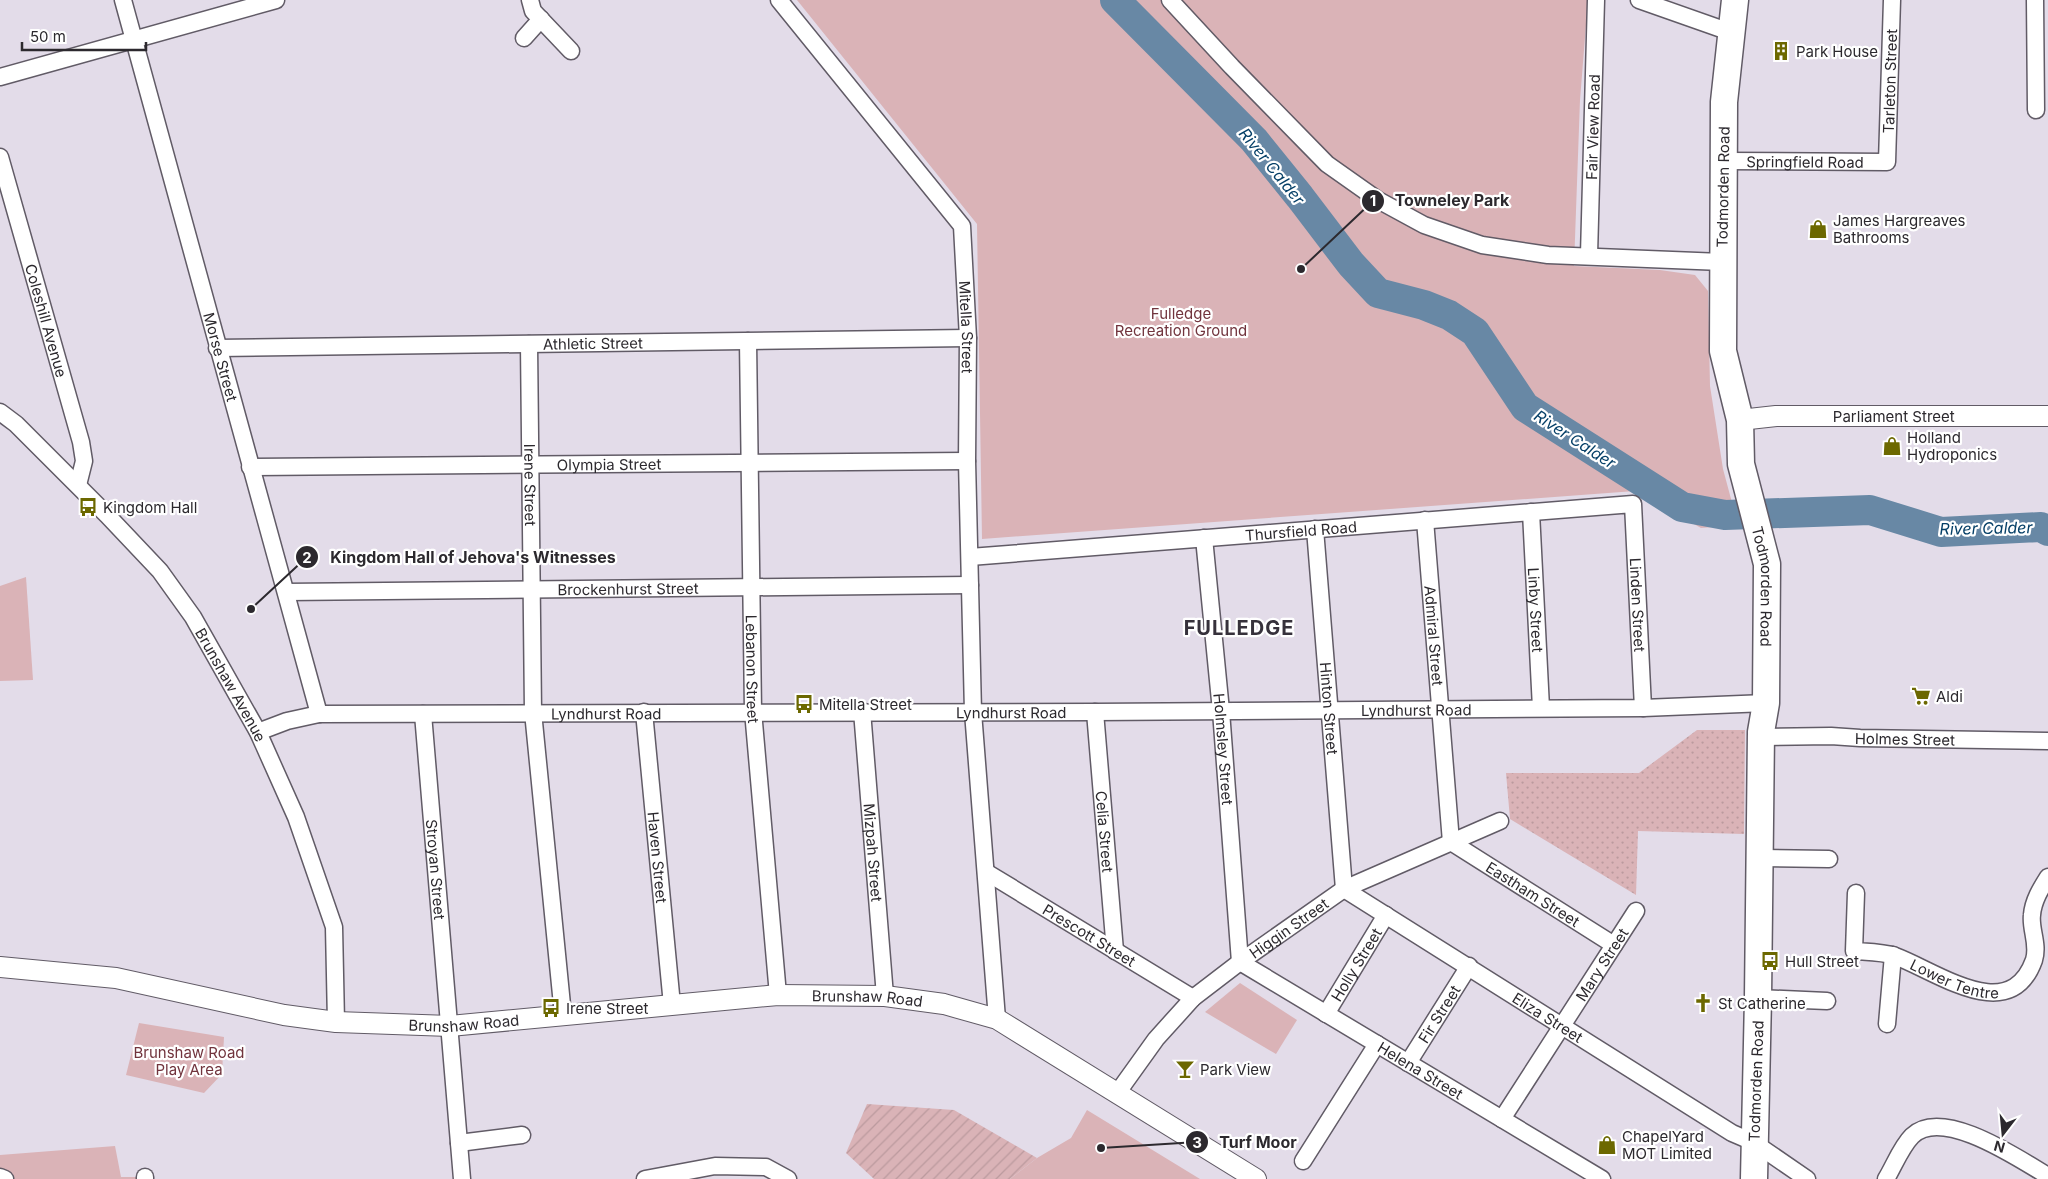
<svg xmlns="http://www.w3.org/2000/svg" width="2048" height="1179" viewBox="0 0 2048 1179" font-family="Inter,sans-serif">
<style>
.grass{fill:url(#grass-dots)}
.park{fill:#dab3b7}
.garden{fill:url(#garden-furrows)}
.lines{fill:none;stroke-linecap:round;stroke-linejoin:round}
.river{stroke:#6888a5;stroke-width:30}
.minor-casing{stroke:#615b66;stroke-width:19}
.tertiary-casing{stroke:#615b66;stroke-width:22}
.trunk-casing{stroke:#615b66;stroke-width:29}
.minor{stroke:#fff;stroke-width:16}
.tertiary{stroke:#fff;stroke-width:20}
.trunk{stroke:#fff;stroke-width:26}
.labels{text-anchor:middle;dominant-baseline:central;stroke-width:4.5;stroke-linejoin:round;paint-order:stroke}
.poi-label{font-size:15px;fill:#2c292e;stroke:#fff;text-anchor:start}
.street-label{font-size:15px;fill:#2c292e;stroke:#fff}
.park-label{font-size:15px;fill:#71343d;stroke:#fff}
.water-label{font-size:16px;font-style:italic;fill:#053f67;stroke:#fff}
.district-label{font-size:20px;font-weight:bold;letter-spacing:1px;fill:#36313b;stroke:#fff}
.leader{fill:none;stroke:#2c292e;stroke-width:2}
.callout-dot{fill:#2c292e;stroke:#fff;stroke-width:2}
.mark-label{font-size:15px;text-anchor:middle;font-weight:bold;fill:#fff}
.callout-label{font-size:16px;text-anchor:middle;font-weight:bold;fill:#2c292e;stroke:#fff;stroke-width:4.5;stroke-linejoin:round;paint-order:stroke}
</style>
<defs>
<pattern id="grass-dots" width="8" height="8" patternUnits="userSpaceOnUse" patternTransform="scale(1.25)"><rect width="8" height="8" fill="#dab3b7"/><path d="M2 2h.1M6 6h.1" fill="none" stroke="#bb9a9e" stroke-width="1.8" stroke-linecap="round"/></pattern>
<pattern id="garden-furrows" width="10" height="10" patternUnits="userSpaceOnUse" patternTransform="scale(1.25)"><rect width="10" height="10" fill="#dab3b7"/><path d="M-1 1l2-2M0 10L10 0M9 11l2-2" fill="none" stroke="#bb9a9e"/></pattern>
</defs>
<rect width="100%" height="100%" fill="#e3dce9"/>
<polygon class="grass" points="1697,730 1745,730 1744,834 1638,831 1636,895 1510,819 1506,773 1639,773"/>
<g class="park">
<polygon points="797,0 1588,0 1580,100 1574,266 1660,270 1695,275 1708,291 1710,386 1723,469 1738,525 1701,528 1635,491 982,539 977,224"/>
<polygon points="26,577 33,680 0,681 0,586"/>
<polygon points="1240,983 1297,1020 1276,1054 1205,1012"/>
<polygon points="139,1023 224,1037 222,1074 204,1093 126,1075"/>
<polygon points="1087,1110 1200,1179 1010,1179 1037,1158 1071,1138"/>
<polygon points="115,1146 121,1177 138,1177 138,1179 11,1179 0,1176 0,1155"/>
</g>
<polygon class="garden" points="867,1104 954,1110 1037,1158 1010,1179 874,1179 846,1153"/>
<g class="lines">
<polyline class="river" points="1115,0 1254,140 1300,197 1351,264 1378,293 1424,305 1449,315 1475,332 1525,407 1682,507 1725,515 1870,510 1941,532 2041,527 2048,531"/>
<g class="minor-casing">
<g id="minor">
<path id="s1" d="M 123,0 L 319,714"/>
<polyline points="530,0 533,11 571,51"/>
<path id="s2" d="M 779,0 L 962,226 L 968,338 L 967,461 L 973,712 L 997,1019"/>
<polyline points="1170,0 1232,67 1327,164 1378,200 1424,225 1482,245 1548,255 1722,262"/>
<polyline points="1639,0 1730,32"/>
<polyline points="2035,0 2036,110"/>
<polyline points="524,38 541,19"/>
<polyline points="0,77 276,0"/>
<path id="s3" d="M 0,157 L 81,442 L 84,461 L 78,485"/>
<path id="s4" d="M 1724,161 L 1887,162 L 1892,0"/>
<path id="s5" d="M 1589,255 L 1596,0"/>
<path id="s6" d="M 748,341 L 753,711 L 778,995"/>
<path id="s7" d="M 529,344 L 533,712 L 563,1015"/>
<path id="s8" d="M 217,348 L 968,338"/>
<path id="s9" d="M 0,412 L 16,424 L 107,515 L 160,571 L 193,617 L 258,732 L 296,817 L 334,927 L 336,1022"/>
<path id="s10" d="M 250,467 L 967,461"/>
<path id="s11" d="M 1531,512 L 1541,708"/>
<path id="s12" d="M 1425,520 L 1451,842 L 1614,945"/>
<path id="s13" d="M 1315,529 L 1344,889 L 1732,1133 L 1753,1142 L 1807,1179"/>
<path id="s14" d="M 1204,538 L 1221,711 L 1240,962 L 1602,1179"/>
<path id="s15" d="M 970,557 L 1633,504 L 1643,708"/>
<path id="s16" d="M 286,592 L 970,585"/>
<path id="s17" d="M 862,711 L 885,996"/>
<path id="s18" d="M 644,712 L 672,1005"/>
<path id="s19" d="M 1095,712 L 1115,951"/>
<path id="s20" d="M 423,714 L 462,1179"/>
<path id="s21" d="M 258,732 L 287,721 L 319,714 L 1095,712 L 1643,708 L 1766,703"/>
<path id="s22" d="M 1761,737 L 1831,736 L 1860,738 L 2048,741"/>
<polyline points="1760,858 1829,859"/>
<path id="s23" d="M 986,872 L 1193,998"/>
<path id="s24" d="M 1856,893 L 1854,951 C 1867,952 1883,952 1895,956 C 1938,972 2010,1027 2034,960 C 2039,944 2030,929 2032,915 C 2033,901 2041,888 2048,877"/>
<polyline points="1758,998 1827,1001"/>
<path id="s25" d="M 1326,1014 L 1386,915"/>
<polyline points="1887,1024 1893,955"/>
<path id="s26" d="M 1408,1063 L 1469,966"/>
<path id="s27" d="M 1118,1092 L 1156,1039 L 1193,998 L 1240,962 L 1344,889 L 1500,821"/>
<path id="s28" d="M 1502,1119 L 1636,911"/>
<polyline points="459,1143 522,1135"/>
<polyline points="1303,1161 1377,1044"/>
<polyline points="0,1177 5,1179"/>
<polyline points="145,1177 145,1179"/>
<polyline points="645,1179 715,1166 766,1167 788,1179"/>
<path d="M 1886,1179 C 1894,1166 1901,1147 1912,1136 C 1942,1106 2019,1159 2048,1176"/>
</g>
</g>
<g class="tertiary-casing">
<g id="tertiary">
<path id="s29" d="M 1740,420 L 1776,416 L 2048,416"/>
<path id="s30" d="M 0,967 L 116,978 L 284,1015 L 336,1022 L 450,1026 L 778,995 L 885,996 L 944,1004 L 997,1019 L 1256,1179"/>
</g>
</g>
<g class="trunk-casing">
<g id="trunk">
<path id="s31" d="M 1735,0 L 1724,102 L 1723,351 L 1740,420 L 1741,464 L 1767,564 L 1766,703 L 1761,732 L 1758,998 L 1754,1179"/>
</g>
</g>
<use href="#minor" class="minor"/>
<use href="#tertiary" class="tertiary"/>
<use href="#trunk" class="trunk"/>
</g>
<defs>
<g id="building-bare" transform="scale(1.5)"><path d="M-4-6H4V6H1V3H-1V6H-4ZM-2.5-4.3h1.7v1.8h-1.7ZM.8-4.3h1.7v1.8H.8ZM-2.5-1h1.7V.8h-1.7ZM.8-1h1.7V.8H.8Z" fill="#6c6800" stroke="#fff" stroke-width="2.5" paint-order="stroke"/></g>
<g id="shop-bare" transform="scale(1.5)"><path d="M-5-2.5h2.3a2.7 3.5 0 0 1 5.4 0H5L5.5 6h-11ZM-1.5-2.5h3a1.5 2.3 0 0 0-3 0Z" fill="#6c6800" stroke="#fff" stroke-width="2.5" paint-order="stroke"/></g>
<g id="bus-bare" transform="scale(1.5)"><path d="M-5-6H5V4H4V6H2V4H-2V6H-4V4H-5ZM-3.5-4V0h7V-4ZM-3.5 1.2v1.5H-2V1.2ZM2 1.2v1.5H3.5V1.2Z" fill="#6c6800" stroke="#fff" stroke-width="2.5" paint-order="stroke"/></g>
<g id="supermarket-bare" transform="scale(1.5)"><path d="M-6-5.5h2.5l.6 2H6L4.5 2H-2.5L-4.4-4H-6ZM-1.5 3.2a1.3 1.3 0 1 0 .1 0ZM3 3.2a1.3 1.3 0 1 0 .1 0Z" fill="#6c6800" stroke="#fff" stroke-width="2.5" paint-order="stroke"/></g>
<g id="church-bare" transform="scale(1.5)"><path d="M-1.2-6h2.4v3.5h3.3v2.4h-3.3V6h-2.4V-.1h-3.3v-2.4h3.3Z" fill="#6c6800" stroke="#fff" stroke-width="2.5" paint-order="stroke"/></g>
<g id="bar-bare" transform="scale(1.5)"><path d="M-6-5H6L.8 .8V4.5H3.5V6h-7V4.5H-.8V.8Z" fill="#6c6800" stroke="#fff" stroke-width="2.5" paint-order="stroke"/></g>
</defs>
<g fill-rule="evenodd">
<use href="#building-bare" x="1781" y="51"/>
<use href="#shop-bare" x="1818" y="229"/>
<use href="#shop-bare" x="1892" y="446"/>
<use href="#bus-bare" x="88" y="507"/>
<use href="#supermarket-bare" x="1921" y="696"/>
<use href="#bus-bare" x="804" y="704"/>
<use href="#bus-bare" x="1770" y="961"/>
<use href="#church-bare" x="1703" y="1003"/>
<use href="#bus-bare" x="551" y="1008"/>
<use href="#bar-bare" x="1185" y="1069"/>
<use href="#shop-bare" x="1607" y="1145"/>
</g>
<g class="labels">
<g class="poi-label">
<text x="1796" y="51">Park House</text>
<text x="1833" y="220">James Hargreaves<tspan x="1833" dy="17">Bathrooms</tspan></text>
<text x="1907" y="437">Holland<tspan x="1907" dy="17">Hydroponics</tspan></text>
<text x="103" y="507">Kingdom Hall</text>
<text x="1936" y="696">Aldi</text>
<text x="819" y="704">Mitella Street</text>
<text x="1785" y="961">Hull Street</text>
<text x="1718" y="1003">St Catherine</text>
<text x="566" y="1008">Irene Street</text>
<text x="1200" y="1069">Park View</text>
<text x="1622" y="1136">ChapelYard<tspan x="1622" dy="17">MOT Limited</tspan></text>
</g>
<g class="street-label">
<text stroke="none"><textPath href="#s4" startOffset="244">Tarleton Street</textPath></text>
<text stroke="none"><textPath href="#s5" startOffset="128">Fair View Road</textPath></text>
<text stroke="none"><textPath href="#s4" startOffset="81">Springfield Road</textPath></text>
<text transform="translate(1723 187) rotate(-89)">Todmorden Road</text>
<text stroke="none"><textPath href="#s3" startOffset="170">Coleshill Avenue</textPath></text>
<text stroke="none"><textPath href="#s2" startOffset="392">Mitella Street</textPath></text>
<text stroke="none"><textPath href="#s8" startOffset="376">Athletic Street</textPath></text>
<text stroke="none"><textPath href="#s1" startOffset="370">Morse Street</textPath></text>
<text stroke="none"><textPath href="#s29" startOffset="154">Parliament Street</textPath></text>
<text stroke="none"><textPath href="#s10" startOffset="359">Olympia Street</textPath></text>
<text stroke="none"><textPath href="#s7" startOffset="141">Irene Street</textPath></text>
<text stroke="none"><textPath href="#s15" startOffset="332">Thursfield Road</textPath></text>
<text stroke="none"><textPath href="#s31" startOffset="592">Todmorden Road</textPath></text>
<text stroke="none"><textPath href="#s16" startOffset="342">Brockenhurst Street</textPath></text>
<text stroke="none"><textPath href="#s15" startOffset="766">Linden Street</textPath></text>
<text stroke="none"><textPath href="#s11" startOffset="98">Linby Street</textPath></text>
<text stroke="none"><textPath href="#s12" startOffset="116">Admiral Street</textPath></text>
<text stroke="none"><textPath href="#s6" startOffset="328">Lebanon Street</textPath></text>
<text stroke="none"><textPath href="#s9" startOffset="360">Brunshaw Avenue</textPath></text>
<text stroke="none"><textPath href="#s13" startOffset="180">Hinton Street</textPath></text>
<text stroke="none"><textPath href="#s21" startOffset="1161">Lyndhurst Road</textPath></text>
<text stroke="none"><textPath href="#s21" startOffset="351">Lyndhurst Road</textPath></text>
<text stroke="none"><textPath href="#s21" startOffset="756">Lyndhurst Road</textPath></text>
<text stroke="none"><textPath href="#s22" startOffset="144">Holmes Street</textPath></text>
<text stroke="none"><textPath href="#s14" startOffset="212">Holmsley Street</textPath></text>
<text stroke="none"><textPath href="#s19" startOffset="120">Celia Street</textPath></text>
<text stroke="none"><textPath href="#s17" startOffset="142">Mizpah Street</textPath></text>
<text stroke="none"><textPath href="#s18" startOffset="146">Haven Street</textPath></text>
<text stroke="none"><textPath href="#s20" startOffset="156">Stroyan Street</textPath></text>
<text stroke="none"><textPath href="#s12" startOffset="420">Eastham Street</textPath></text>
<text stroke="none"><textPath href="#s27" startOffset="239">Higgin Street</textPath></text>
<text stroke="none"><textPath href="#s23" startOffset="121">Prescott Street</textPath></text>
<text stroke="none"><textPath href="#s25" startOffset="58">Holly Street</textPath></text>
<text stroke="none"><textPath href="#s28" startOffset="184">Mary Street</textPath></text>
<text stroke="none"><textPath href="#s24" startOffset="164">Lower Tentre</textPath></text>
<text stroke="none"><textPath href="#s30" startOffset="874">Brunshaw Road</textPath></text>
<text stroke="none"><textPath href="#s26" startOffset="58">Fir Street</textPath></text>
<text stroke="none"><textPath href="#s13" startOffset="602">Eliza Street</textPath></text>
<text stroke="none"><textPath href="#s30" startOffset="469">Brunshaw Road</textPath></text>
<text stroke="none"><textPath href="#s14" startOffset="636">Helena Street</textPath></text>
<text transform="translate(1756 1081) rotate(-88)">Todmorden Road</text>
</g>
<g class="park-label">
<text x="1181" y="313">Fulledge<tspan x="1181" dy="17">Recreation Ground</tspan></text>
<text x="189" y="1052">Brunshaw Road<tspan x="189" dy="17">Play Area</tspan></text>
</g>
<g class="water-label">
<text transform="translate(1272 166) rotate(51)">River Calder</text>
<text transform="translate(1575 439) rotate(33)">River Calder</text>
<text transform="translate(1986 528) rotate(-1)">River Calder</text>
</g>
<g class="district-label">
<text x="1239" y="628">FULLEDGE</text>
</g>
</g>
<path class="leader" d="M1301 269L1373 201M251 609L307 557M1101 1148L1197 1142"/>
<g class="callout-dot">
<circle cx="1301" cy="269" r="5"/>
<circle cx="251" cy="609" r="5"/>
<circle cx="1101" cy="1148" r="5"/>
<circle cx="1373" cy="201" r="12"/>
<circle cx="307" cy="557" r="12"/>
<circle cx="1197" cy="1142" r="12"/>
</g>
<g class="mark-label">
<text x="1373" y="206">1</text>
<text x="307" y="563">2</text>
<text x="1197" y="1148">3</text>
</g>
<g class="callout-label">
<text x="1452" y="206">Towneley Park</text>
<text x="473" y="563">Kingdom Hall of Jehova's Witnesses</text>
<text x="1258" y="1148">Turf Moor</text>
</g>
<g transform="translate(2003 1134) rotate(196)" stroke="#ffffff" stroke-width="4" paint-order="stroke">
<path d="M0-4L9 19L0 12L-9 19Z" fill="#2c292e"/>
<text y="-8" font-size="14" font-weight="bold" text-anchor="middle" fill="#2c292e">N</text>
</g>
<path d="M22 42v8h124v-8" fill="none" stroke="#2c292e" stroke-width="2.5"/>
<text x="30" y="42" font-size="15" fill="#2c292e" stroke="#ffffff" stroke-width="4" paint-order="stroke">50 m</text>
</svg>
